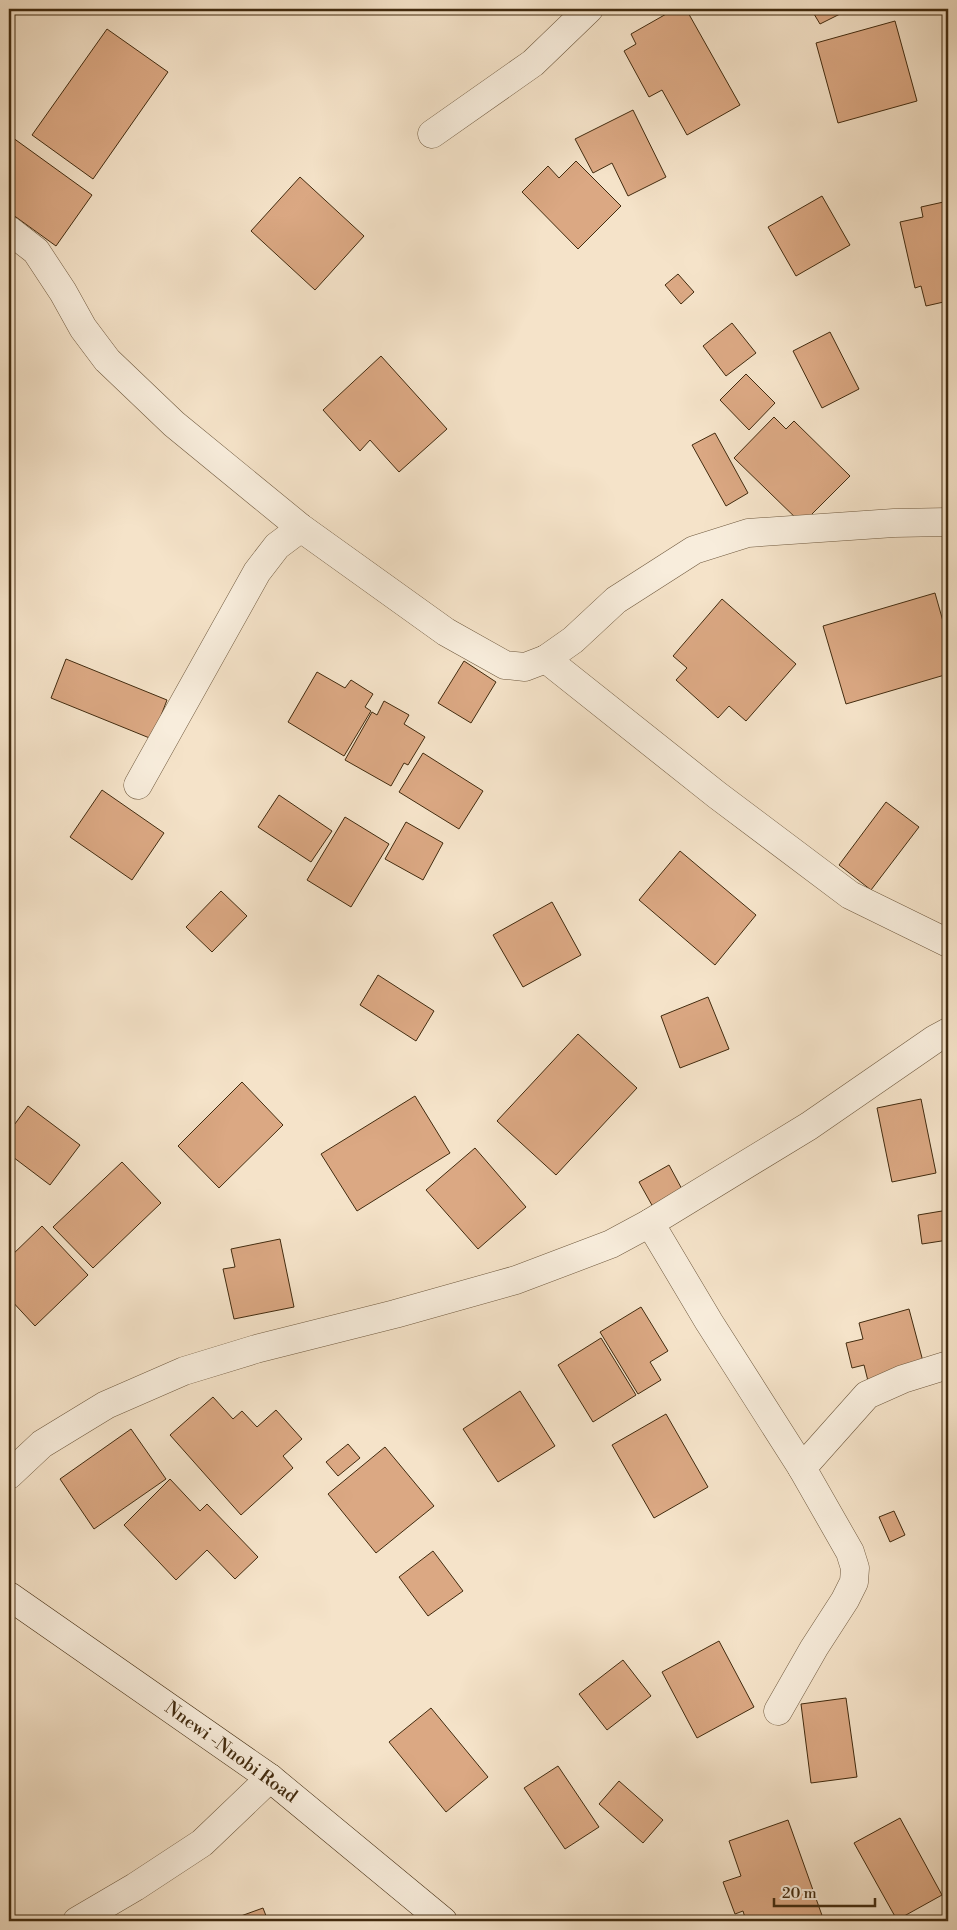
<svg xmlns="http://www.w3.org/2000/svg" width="957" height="1930" viewBox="0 0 957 1930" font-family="'Libre Bodoni',serif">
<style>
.building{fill:#dba883;stroke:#422b0f}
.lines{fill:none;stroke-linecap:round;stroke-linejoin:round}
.street-casing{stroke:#6f593e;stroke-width:29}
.secondary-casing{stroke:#422b0f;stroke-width:29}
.street{stroke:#f8eddc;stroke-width:28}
.secondary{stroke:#f8eddc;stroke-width:28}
.labels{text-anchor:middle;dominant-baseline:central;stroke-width:5;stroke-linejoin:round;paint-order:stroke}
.street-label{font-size:18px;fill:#422b0f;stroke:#f8eddc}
</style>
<rect width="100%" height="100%" fill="#f5e3c9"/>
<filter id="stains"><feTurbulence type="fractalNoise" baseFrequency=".004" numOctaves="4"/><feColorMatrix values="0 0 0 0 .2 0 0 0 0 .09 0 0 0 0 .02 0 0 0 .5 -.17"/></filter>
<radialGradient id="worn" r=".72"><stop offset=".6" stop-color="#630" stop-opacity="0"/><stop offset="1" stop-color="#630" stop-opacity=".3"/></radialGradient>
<g class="building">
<polygon points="675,9 686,9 740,105 687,135 662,90 649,97 624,51 636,44 631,34"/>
<polygon points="811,9 850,9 820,24"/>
<polygon points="895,21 917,101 838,123 816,43"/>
<polygon points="107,29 168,72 93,179 32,135"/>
<polygon points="633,110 666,177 628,196 612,163 593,173 575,139"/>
<polygon points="9,135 92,195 56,246 9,212"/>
<polygon points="576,161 621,206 578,249 522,192 548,166 559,178"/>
<polygon points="300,177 364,236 315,290 251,231"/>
<polygon points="822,196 850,245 796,276 768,227"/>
<polygon points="948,201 948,301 926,306 921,286 915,288 900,222 923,217 921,207"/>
<polygon points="678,274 694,292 681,304 665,285"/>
<polygon points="732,323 756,353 726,376 703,346"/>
<polygon points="830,332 859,389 822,408 793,351"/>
<polygon points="381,356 447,429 399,472 370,440 360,451 323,410"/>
<polygon points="746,374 775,403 749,430 720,400"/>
<polygon points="774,417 786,429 794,421 850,476 802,524 734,458"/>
<polygon points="715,433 748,493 726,506 692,445"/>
<polygon points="935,593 948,639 948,674 846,704 823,626"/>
<polygon points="722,599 796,664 746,721 729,706 718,718 676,680 687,668 673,656"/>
<polygon points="66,659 167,700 152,739 51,698"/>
<polygon points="464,661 496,682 471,723 438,703"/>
<polygon points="317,672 345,688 351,680 373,694 365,707 371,711 344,756 288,722"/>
<polygon points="384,701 409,715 404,724 425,737 408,765 404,763 391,786 345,760 372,712 377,715"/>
<polygon points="423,753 483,791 459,829 399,792"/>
<polygon points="102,790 164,833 132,880 70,837"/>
<polygon points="279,795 332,831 311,862 258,827"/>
<polygon points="886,802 919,827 871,890 839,865"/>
<polygon points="345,817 389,844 351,907 307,880"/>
<polygon points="406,822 443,843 423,880 385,859"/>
<polygon points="680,851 756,915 715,965 639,900"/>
<polygon points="221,891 247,916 212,952 186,927"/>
<polygon points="552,902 581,955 523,987 493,935"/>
<polygon points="378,975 434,1011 416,1041 360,1005"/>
<polygon points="708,997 729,1049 680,1068 661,1016"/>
<polygon points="578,1034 637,1088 556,1175 497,1121"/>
<polygon points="242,1082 283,1125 219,1188 178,1146"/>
<polygon points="415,1096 450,1153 357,1211 321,1154"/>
<polygon points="921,1099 936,1173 892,1182 877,1108"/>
<polygon points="28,1106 80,1145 50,1185 9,1154 9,1132"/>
<polygon points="475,1148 526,1207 478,1249 426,1190"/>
<polygon points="122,1162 161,1203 93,1268 53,1227"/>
<polygon points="669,1165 683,1191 653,1207 639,1182"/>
<polygon points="948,1210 948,1240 922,1244 918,1215"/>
<polygon points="42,1226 88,1275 35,1326 9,1298 9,1258"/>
<polygon points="280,1239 294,1307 234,1319 223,1269 235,1267 231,1249"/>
<polygon points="641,1307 668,1351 650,1362 661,1380 638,1394 600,1332"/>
<polygon points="909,1309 925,1369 869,1385 864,1365 852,1368 846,1343 863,1339 859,1323"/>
<polygon points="601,1338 636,1395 593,1422 558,1365"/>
<polygon points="520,1391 555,1446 498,1482 463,1429"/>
<polygon points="213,1397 233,1419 242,1411 257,1427 276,1410 302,1439 283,1456 293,1468 241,1515 170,1435"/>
<polygon points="666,1414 708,1487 654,1518 612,1445"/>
<polygon points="131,1429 166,1479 94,1529 60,1479"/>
<polygon points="348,1444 360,1458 338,1476 326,1462"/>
<polygon points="385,1447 434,1506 376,1553 328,1494"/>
<polygon points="170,1479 200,1511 207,1504 258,1557 235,1579 207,1550 176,1580 124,1525"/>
<polygon points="894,1511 905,1535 890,1542 879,1517"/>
<polygon points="433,1551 463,1591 428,1616 399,1577"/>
<polygon points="719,1641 754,1707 697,1738 662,1672"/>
<polygon points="623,1660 651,1696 607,1730 579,1694"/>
<polygon points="846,1698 857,1777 811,1783 801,1704"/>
<polygon points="431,1708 488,1777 446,1812 389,1742"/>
<polygon points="558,1766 599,1827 565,1849 524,1788"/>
<polygon points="619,1781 663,1820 643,1843 599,1804"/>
<polygon points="900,1818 942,1895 897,1920 854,1843"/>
<polygon points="788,1820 824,1921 746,1921 743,1911 735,1914 723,1882 741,1876 729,1841"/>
<polygon points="263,1908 268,1921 227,1921"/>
</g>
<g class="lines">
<g class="street-casing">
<g id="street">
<polyline points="432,134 533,63 589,9"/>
<polyline points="9,230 36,251 63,292 83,328 107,360 174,424 301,528 446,632 505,665 525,667 546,659 573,640 616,600 694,550 748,533 894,523 948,522"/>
<polyline points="546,659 717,795 850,895 948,943"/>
<polyline points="138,785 257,572 277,546 301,528"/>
<polyline points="650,1223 709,1322 802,1468 850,1552 855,1568 854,1582 845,1600 814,1648 778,1711"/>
<polyline points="802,1468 867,1395 903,1379 948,1365"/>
<polyline points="9,1475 42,1444 106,1405 184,1371 256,1349 395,1314 516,1280 611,1244 650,1223 809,1126 935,1039 948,1032"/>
<polyline points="77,1921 135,1887 202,1843 270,1778"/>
</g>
</g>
<g class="secondary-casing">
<polyline id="secondary" points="9,1596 270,1778 443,1921"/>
</g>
<use href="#street" class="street"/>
<use href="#secondary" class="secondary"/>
</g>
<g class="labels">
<g class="street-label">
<text transform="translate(231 1752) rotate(36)">Nnewi -Nnobi Road</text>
</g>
</g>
<rect width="957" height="1930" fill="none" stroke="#f5e3c9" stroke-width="30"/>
<rect x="10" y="10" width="937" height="1910" fill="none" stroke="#422b0f" stroke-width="2.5"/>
<rect x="15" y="15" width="927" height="1900" fill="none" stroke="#422b0f"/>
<path d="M774 1898v8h101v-8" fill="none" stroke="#422b0f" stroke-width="2.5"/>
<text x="782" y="1898" font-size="15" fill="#422b0f" stroke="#f8eddc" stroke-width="4" paint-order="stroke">20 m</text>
<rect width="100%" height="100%" filter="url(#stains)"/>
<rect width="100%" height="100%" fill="url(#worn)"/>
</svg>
